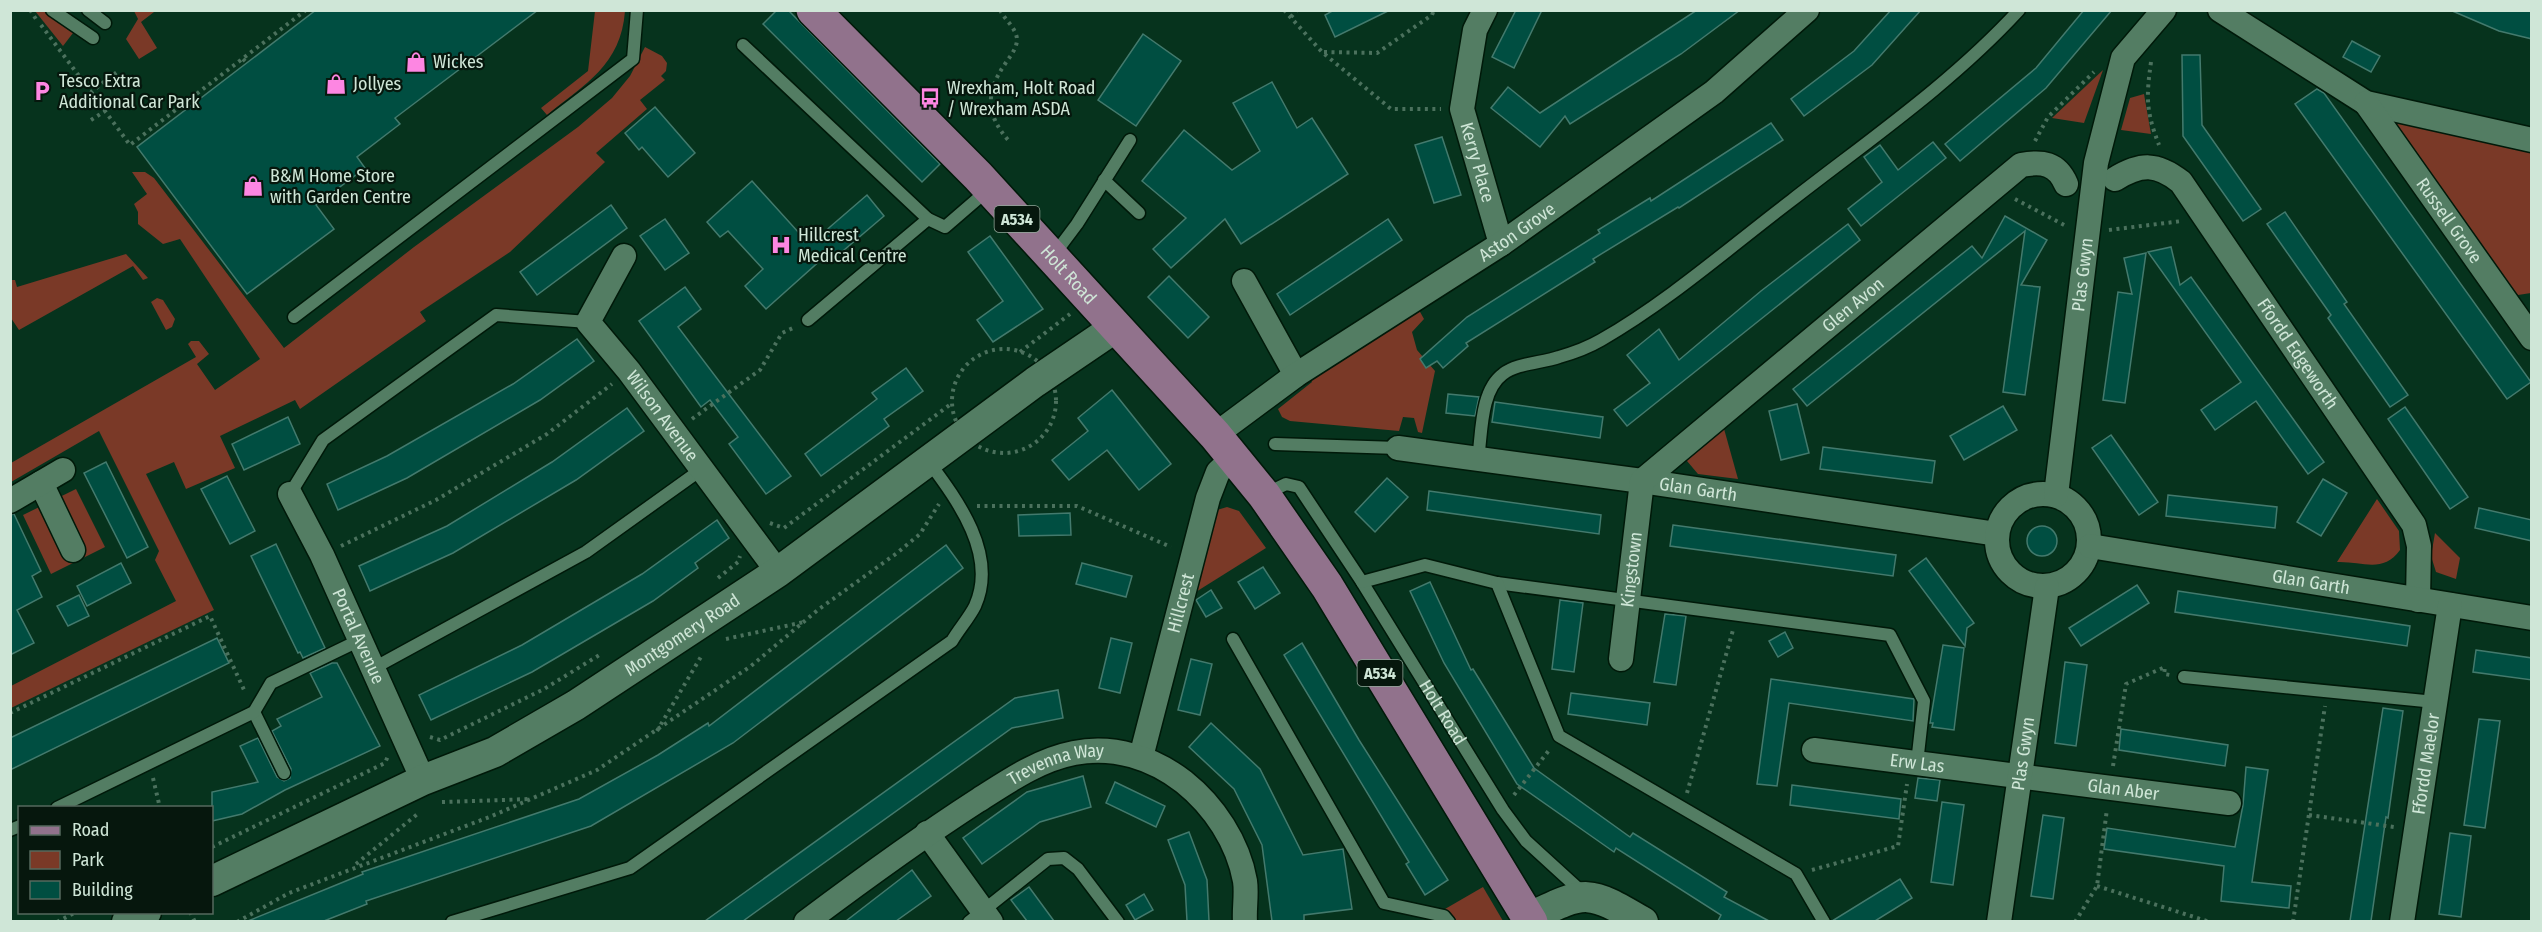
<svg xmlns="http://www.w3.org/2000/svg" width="2542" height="932" viewBox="0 0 2542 932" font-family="'Fira Sans Condensed',sans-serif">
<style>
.green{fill:#7a3927}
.building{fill:#004e41;stroke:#437a6d;stroke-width:1.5}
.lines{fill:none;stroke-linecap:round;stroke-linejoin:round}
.service-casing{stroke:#001909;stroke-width:15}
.minor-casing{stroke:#001909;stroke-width:27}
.tertiary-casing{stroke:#001909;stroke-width:33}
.primary-casing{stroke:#001909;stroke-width:36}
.path{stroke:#4b715d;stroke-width:4;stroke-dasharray:3 4.5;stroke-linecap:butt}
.service{stroke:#537d63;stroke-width:12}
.minor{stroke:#537d63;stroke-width:24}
.tertiary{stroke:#537d63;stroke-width:30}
.primary{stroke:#91728c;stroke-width:33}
.labels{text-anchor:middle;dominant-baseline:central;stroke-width:4.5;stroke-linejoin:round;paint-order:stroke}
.shield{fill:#06170d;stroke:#93a89a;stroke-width:1.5}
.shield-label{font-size:16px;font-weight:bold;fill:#cfe6d7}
.poi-label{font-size:18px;fill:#cfe6d7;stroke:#06170d;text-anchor:start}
.street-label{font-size:18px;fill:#cfe6d7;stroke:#06170d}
</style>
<rect width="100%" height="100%" fill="#06331d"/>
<g class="green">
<polygon points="35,11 45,11 73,33 63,46"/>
<polygon points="134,11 154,12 141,22 157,48 139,59 126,39 138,19"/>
<path d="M 595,11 L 625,11 C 621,65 585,84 547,115 L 541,108 L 588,71 Z"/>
<polygon points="645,47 662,56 667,63 666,71 661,76 665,80 640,100 647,109 596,153 605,162 510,252 420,312 426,321 300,409 295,400 220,436 235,468 186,489 174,462 146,474 214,610 11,708 11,686 176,601 155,560 159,551 99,431 11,482 11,463 196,357 188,344 191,341 199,341 209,354 197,364 215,390 260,359 180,239 163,244 138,224 138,212 134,204 147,194 132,172 145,172 154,178 284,348 414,247 578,127 612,98 630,76"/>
<polygon points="2103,70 2084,123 2052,118"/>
<polygon points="2144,94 2151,134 2121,130 2130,98"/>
<polygon points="2380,109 2531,147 2531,293 2518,295 2509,289"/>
<polygon points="126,254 148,278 143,280 133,266 19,330 11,318 11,280 15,280 17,287"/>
<polygon points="157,298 163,300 175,319 172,327 166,330 151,302"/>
<polygon points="1414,301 1424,319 1412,332 1417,350 1435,371 1422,433 1418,432 1414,418 1403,417 1399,431 1290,421 1282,417 1278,409 1312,382 1306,368"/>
<polygon points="1721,418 1738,479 1698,474 1687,461 1688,453"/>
<polygon points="76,489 105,547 51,574 23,515"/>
<path d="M 2377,499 L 2399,531 L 2400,550 C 2383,574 2362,561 2337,562 Z"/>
<polygon points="1227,507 1239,511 1266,548 1191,595 1217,510"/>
<polygon points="2435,533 2460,558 2456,579 2436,572 2431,556"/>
<polygon points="1483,887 1503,921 1456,921 1445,909"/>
</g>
<g class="building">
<polygon points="316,10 538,10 395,118 400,124 357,157 365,168 316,205 334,229 247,294 137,147"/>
<polygon points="777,10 788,10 940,164 922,182 763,24"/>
<polygon points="1334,10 1390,10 1335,37 1325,15"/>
<polygon points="1516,10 1542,10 1514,68 1492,57"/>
<polygon points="1697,10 1740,10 1681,54 1570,124 1565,116 1540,147 1491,108 1508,87 1540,113"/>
<polygon points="1891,10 1921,10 1872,65 1804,116 1791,99 1854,51"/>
<polygon points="2084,10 2112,10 2046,88 1960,161 1945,144 2036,68"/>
<polygon points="2450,10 2532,10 2532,39 2499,31"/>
<polygon points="1143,34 1181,61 1136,126 1098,100"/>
<polygon points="2352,41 2380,56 2371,72 2343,57"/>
<polygon points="2182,55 2200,55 2202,125 2261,209 2243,221 2183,136"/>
<polygon points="1272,82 1297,128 1312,118 1348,174 1241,244 1225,219 1171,268 1153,249 1186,218 1142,181 1184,130 1232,170 1260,151 1233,103"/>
<polygon points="2317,89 2324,93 2531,382 2507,399 2295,104"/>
<polygon points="655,107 695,153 668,177 642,147 639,150 625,133"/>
<polygon points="1771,123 1783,140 1679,208 1678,207 1593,259 1595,262 1466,343 1468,346 1443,368 1437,361 1426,368 1420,359 1467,317 1600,233 1598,230 1650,198 1651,201"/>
<polygon points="1442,137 1461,195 1434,203 1415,145"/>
<polygon points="1933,142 1946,158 1861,226 1848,209 1882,182 1864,157 1880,145 1898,170"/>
<polygon points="752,181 799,233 805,227 816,239 867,195 884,216 837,256 832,250 766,309 745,286 763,269 728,231 720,237 707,222"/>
<polygon points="611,205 627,228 537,295 520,272"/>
<polygon points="2285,212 2347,302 2344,304 2408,395 2390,407 2328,318 2331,315 2267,224"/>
<polygon points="2005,216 2047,240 2021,285 2040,287 2025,395 2003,392 2025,231 1807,406 1793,389 1972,246 1982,258"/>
<polygon points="665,219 689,253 665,270 640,236"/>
<polygon points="1388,219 1402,240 1290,315 1277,294"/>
<polygon points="1848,224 1860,240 1627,426 1614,410 1650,383 1627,355 1659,329 1679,360 1761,291"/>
<polygon points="990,236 1043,309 993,342 977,320 1003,301 968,252"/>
<polygon points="2171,247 2180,285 2191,277 2324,462 2308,474 2256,401 2215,430 2201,410 2241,382 2148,252"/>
<polygon points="2146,253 2125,403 2103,400 2118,292 2132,294 2124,258"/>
<polygon points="1169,276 1209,317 1188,338 1148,297"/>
<polygon points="685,287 701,309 678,327 791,476 766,494 729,444 738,437 710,400 701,407 639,321"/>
<polygon points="577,339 594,361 540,400 407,478 338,510 327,484 387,456 513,384"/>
<polygon points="906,368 923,391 884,419 889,426 821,476 805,454 877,399 872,393"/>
<polygon points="1112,390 1171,464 1139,490 1107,450 1069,480 1052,460 1088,431 1078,418"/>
<polygon points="1448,394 1479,397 1475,416 1446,413"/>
<polygon points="1495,402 1603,417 1600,438 1492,422"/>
<polygon points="1797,404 1809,453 1781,460 1769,411"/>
<polygon points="2003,406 2017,430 1964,460 1950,436"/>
<polygon points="2405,407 2468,497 2450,509 2388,419"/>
<polygon points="627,408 644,431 576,480 453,553 370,591 359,566 447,526 552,462"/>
<polygon points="288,417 300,444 244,470 232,444"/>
<polygon points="2111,435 2158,502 2139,515 2092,448"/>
<polygon points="1823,447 1935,461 1932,483 1820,469"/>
<polygon points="106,462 148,547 127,558 84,473"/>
<polygon points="227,476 255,531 230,544 201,489"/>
<polygon points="1387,478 1408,497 1375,532 1355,512"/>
<polygon points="2323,479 2347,493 2321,536 2297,522"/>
<polygon points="1429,491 1601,515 1599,534 1427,510"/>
<polygon points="2168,495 2277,507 2275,528 2166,516"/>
<polygon points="2479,508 2532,520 2532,541 2475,528"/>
<polygon points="1070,513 1071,535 1019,536 1018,515"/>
<polygon points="14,514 41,571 32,576 42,597 17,610 34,643 10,655 10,515"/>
<polygon points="717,520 729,538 695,563 698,568 653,601 532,672 431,720 419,695 522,645 642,574"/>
<polygon points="1673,525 1896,555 1893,576 1670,546"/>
<circle cx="2042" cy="541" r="15"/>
<polygon points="276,544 325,648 303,658 300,652 298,653 251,556"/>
<polygon points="946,545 963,568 733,743 591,826 366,901 367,904 324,921 248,921 363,874 362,872 579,799 658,755 708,723 709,726"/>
<polygon points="1926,558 1974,623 1967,628 1965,646 1909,571"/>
<polygon points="121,563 131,583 87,606 77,586"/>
<polygon points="1082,563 1132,576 1126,597 1076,584"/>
<polygon points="1263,567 1280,593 1255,609 1238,582"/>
<polygon points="1430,582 1471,670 1473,669 1534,768 1630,837 1633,833 1727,892 1724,897 1769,921 1718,921 1721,915 1616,848 1614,852 1517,784 1444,663 1410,591"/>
<polygon points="2137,585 2149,603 2081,646 2069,628"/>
<polygon points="1211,590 1222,608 1206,617 1196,600"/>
<polygon points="2178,591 2410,626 2407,646 2175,612"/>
<polygon points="79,595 89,616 68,626 57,606"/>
<polygon points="1560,600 1583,603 1574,672 1552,669"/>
<polygon points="1665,614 1686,616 1676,685 1654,682"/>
<polygon points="1785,632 1793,648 1778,657 1769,641"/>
<polygon points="217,638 229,663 10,770 10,738"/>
<polygon points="1111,638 1132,643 1120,693 1099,688"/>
<polygon points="1302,643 1359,740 1448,880 1425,895 1406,864 1409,862 1284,655"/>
<polygon points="1943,645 1964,648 1954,730 1932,727 1933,723 1930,723"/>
<polygon points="2476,650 2532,658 2532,680 2473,672"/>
<polygon points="1191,659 1212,664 1200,715 1178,710"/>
<polygon points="2065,662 2087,665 2076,746 2055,743"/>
<polygon points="332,663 337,663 380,746 285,790 242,814 212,821 212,792 258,782 240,746 258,738 277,777 284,781 290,778 291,769 272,731 281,726 277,719 322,697 310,673"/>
<polygon points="1771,679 1914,699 1913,721 1789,703 1777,786 1757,784"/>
<polygon points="1058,690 1063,718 1012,728 743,921 705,921 1015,698"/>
<polygon points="1571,693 1650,703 1647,725 1568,714"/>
<polygon points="2383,708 2403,711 2388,818 2386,817 2371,921 2350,921"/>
<polygon points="2479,719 2500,721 2485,828 2464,825"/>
<polygon points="1211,723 1260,769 1303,855 1343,849 1352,909 1304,915 1304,921 1272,921 1262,845 1234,789 1189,747"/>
<polygon points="2121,729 2228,745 2225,766 2119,750"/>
<polygon points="2246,767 2268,770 2252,882 2291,886 2289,908 2221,901 2224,866 2104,849 2107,828 2235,847 2243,805"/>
<polygon points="1083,776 1091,807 1040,822 982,864 963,838 1027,792"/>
<polygon points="1918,778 1940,780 1937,801 1915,798"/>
<polygon points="1115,782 1165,806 1156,827 1106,803"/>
<polygon points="1792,785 1901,799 1899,819 1790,805"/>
<polygon points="1942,802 1964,805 1953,885 1931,882"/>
<polygon points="2043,815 2064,818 2053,899 2031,896"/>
<polygon points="1189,832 1207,880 1209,921 1187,921 1185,885 1168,840"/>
<polygon points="2450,833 2471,836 2461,917 2439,914"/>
<polygon points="912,870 931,896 896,921 846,921"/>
<polygon points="1900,879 1912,898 1875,921 1832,921"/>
<polygon points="1029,887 1054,921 1027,921 1011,900"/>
<polygon points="1144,894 1153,910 1135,920 1126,905"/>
</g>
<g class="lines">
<g class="service-casing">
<g id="service">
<polyline points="52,10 93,38"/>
<polyline points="88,10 105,23"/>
<polyline points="743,45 928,219"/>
<polyline points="1104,180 1139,213"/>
<polyline points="1053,256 1077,224 1130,140"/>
<polyline points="294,317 633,59 637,10"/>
<polyline points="808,320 928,219 945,227 989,189"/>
<polyline points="1275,444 1398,448"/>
<path d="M 1478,459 C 1482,433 1480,391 1503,374 C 1517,363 1542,363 1559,357 C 1573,353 1589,347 1601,340 C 1669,301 1730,247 1792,200 C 1869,140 1952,83 2019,10"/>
<polyline points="290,494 323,440 496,315 588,322"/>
<path id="s1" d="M 1265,494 L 1286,484 L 1299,487 L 1362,582 L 1503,810 L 1526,841 L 1583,893"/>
<polyline points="1362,582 1425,565 1497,583 1890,635 1924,701 1917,763"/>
<polyline points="1497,583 1559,736 1796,874 1824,922"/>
<polyline points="1233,639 1384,903 1444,916 1449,922"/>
<polyline points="372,669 586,552 702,469"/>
<polyline points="2184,677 2435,702"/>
<polyline points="254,712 284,773"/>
<polyline points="57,808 254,712 271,683 360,640"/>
<polyline points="10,830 20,826"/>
<path d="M 452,922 L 630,868 L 952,641 C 959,629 969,618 975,606 C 998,555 958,501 929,462"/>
<polyline points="969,922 1048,859 1064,858 1078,869 1118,922"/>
</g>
</g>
<g class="minor-casing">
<g id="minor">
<path id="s2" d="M 1485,10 L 1475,30 L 1462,109 L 1501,244"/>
<polyline points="2220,10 2366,103 2532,140"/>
<path id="s3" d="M 2366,103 L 2532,338"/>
<path id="s4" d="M 2115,179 C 2141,163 2157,163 2181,182 L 2414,525 L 2419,546 L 2418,600"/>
<path id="s5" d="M 624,256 L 588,322 L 629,371 L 778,572"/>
<polyline points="1244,281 1296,375"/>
<path id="s6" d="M 1215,435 L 1296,375 L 1501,244 L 1714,92 L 1807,10"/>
<path id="s7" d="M 1398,448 L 1642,481 L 1997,534"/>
<polyline points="41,483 73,550"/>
<circle cx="2043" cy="540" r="46"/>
<path id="s8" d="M 290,494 L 322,555 L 423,780"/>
<path id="s9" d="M 2056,495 L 2096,163 L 2123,58 L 2164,10"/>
<polyline points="10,501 63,470"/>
<path id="s10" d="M 2090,546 L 2532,618"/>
<path id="s11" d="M 1621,659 L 1642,481 L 2021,165 C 2042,161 2057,163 2066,184"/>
<path id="s12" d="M 1814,750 L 2229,803"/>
<path id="s13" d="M 1141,757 L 1208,498 L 1218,472 L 1234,457"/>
<polyline points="927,833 991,922"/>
<path id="s14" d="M 806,922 C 862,880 918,839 977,801 C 1007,782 1038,760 1074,753 C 1114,745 1153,758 1184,782 C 1214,806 1238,842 1245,881 C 1247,894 1244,908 1245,922"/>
<path id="s15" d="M 1999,922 L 2047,587"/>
<path id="s16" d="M 2402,922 L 2450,605"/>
</g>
</g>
<g class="tertiary-casing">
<g id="tertiary">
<path id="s17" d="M 212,881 L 423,780 L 495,752 L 576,705 L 778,572 L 1035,382 L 1116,327"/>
<path d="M 1528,918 C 1587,890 1587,889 1643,922"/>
<polyline points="127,922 146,912"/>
</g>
</g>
<g class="primary-casing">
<g id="primary">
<path id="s18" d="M 813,10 L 978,176 L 1215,435 L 1264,495 L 1327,586 L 1531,922"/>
</g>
</g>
<g class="path">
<polyline points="30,10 36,19"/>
<path d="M 1000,10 C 1005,20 1016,28 1017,39 C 1017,49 1010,56 1005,64 C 985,93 986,115 1009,141"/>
<polyline points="1284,10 1322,52 1391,109 1441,109"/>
<polyline points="1291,17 1297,10"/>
<polyline points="41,25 91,92 117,72"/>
<polyline points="1324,52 1377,53 1432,15 1434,10"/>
<polyline points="243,59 247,63"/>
<path d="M 2151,62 C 2146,98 2146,111 2159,145"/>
<polyline points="91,92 130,145 306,10"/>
<polyline points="91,120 105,111"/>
<polyline points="2035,141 2048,117 2094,72"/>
<polyline points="2015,199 2066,226"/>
<polyline points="2109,230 2182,221"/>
<circle cx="1004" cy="401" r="52"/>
<polyline points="1020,352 1070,314"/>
<polyline points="692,419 760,370 782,333 793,328"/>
<polyline points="977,506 1077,506 1171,547"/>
<polyline points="770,523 784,528 951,404"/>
<polyline points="341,546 436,500 547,434 612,384"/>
<polyline points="718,578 738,562 740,556"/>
<polyline points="726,639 804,622"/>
<polyline points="10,713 210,616 245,692"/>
<polyline points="657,731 702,655"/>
<polyline points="430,737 440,740 544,689 601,654"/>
<polyline points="2113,766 2126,684 2165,667 2164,674 2170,675"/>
<polyline points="153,778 160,808"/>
<polyline points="1687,793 1733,630"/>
<polyline points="1514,795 1550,749"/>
<polyline points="442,802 531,799"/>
<polyline points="2309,815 2394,827"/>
<polyline points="212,847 385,763 388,756"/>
<polyline points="356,864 420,812"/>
<polyline points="1812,870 1898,846 1907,784"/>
<polyline points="2097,886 2210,922"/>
<polyline points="190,912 195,922"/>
<polyline points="57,922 76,912"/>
<polyline points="237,922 289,893 492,816 597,770 751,666 819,609 897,553 920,534 939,504"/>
<polyline points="2075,922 2097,886 2107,809"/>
<polyline points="2293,922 2325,706"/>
</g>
<use href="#service" class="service"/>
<use href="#minor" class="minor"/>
<use href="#tertiary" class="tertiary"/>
<use href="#primary" class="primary"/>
</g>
<defs>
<g id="shop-bare" transform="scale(1.62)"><path d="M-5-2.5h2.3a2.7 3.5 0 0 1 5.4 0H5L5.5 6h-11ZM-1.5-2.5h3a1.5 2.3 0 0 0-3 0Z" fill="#fd86e2" stroke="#06170d" stroke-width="2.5" paint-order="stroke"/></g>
<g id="parking-bare" transform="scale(1.62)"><path d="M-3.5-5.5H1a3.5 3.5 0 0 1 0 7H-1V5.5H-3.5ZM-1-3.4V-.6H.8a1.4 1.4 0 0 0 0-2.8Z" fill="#fd86e2" stroke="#06170d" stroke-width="2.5" paint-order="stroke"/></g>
<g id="bus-bare" transform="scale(1.62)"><path d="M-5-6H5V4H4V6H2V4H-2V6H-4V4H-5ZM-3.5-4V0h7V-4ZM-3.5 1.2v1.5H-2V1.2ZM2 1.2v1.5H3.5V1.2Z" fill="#fd86e2" stroke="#06170d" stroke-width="2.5" paint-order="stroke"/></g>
<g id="hospital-bare" transform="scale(1.62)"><path d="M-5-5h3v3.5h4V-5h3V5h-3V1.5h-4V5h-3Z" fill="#fd86e2" stroke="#06170d" stroke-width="2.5" paint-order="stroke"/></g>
</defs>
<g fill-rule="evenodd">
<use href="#shop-bare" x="416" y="62"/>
<use href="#shop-bare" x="336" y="84"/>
<use href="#parking-bare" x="42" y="91"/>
<use href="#bus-bare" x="930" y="98"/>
<use href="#shop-bare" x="253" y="186"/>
<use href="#hospital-bare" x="781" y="245"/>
</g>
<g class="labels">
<g class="shield">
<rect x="994.5" y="206" width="45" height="26" rx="4.5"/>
<rect x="1357.5" y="660" width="45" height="26" rx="4.5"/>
</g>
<g class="shield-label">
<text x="1017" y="219">A534</text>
<text x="1380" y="673">A534</text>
</g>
<g class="poi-label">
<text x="433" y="62">Wickes</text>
<text x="59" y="81">Tesco Extra<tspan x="59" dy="21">Additional Car Park</tspan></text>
<text x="353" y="84">Jollyes</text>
<text x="947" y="88">Wrexham, Holt Road<tspan x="947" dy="21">/ Wrexham ASDA</tspan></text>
<text x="270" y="176">B&amp;M Home Store<tspan x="270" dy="21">with Garden Centre</tspan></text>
<text x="798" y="235">Hillcrest<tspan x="798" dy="21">Medical Centre</tspan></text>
</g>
<g class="street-label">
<text stroke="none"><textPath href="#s2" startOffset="158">Kerry Place</textPath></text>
<text stroke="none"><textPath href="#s3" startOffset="144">Russell Grove</textPath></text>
<text stroke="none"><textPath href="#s6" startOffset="364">Aston Grove</textPath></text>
<text stroke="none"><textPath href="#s18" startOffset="368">Holt Road</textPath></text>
<text stroke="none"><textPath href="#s9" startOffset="222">Plas Gwyn</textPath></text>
<text stroke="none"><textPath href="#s11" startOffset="454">Glen Avon</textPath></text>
<text stroke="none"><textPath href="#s4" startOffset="280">Ffordd Edgeworth</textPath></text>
<text stroke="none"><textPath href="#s5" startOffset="195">Wilson Avenue</textPath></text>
<text stroke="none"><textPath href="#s7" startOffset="303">Glan Garth</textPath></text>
<text stroke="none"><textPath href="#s11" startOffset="90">Kingstown</textPath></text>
<text stroke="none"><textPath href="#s10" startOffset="224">Glan Garth</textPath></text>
<text stroke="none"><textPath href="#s13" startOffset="159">Hillcrest</textPath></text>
<text stroke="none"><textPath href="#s8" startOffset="158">Portal Avenue</textPath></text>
<text stroke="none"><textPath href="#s17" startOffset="532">Montgomery Road</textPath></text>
<text stroke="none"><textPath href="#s1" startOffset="304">Holt Road</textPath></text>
<text stroke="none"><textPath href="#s15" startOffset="170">Plas Gwyn</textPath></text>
<text stroke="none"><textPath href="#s12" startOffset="104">Erw Las</textPath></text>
<text stroke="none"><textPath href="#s16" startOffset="160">Ffordd Maelor</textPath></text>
<text stroke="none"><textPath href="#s14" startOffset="298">Trevenna Way</textPath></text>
<text stroke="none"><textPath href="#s12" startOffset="312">Glan Aber</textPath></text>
</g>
</g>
<rect width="2542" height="932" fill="none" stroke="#cfe6d7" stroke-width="24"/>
<rect x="18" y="806" width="195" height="108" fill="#06170d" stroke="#566a5e" stroke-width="1.5"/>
<rect x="30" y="826" width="30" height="9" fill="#91728c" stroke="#566a5e" stroke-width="1.5"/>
<text x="72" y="836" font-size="18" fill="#cfe6d7">Road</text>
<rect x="30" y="851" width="30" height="18" fill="#7a3927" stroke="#566a5e" stroke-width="1.5"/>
<text x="72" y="866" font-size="18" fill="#cfe6d7">Park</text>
<rect x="30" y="881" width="30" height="18" fill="#004e41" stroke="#566a5e" stroke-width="1.5"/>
<text x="72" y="896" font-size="18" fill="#cfe6d7">Building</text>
</svg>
